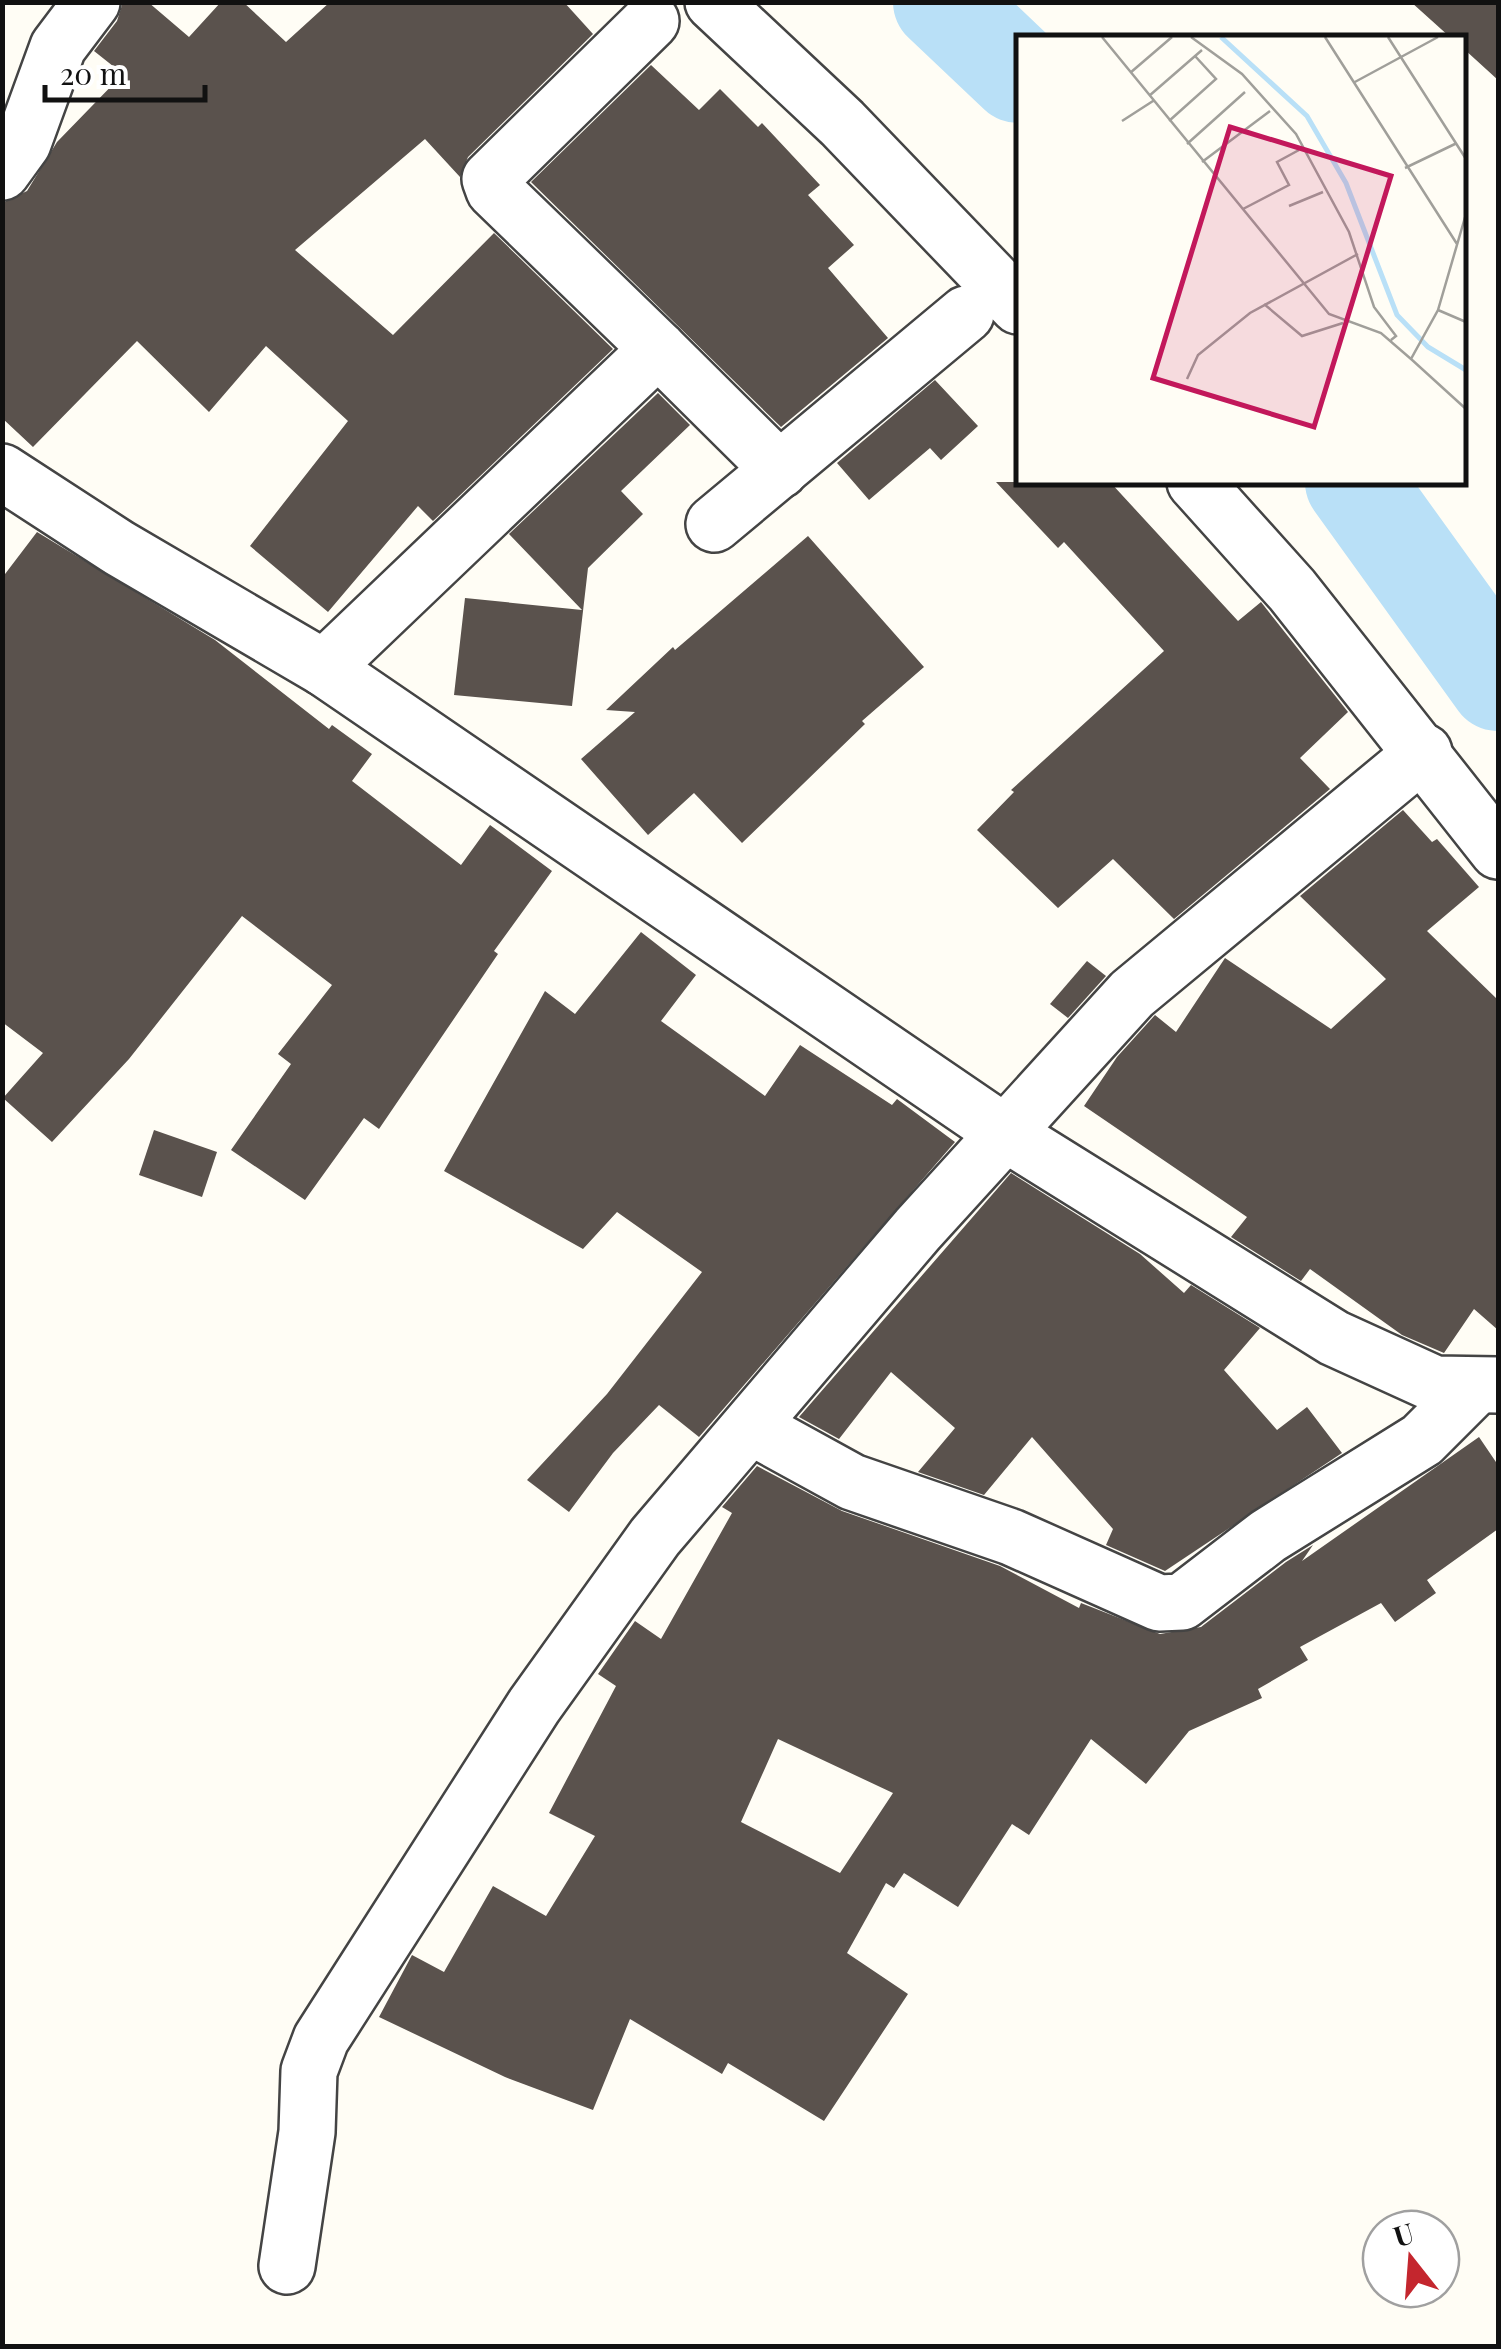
<svg xmlns="http://www.w3.org/2000/svg" width="1501" height="2349" viewBox="0 0 1501 2349" font-family="'Playfair Display',serif">
<style>
.lines{fill:none;stroke-linecap:round;stroke-linejoin:round}
.river{stroke:#b9e0f7;stroke-width:98}
.building{fill:#5a524d;fill-rule:evenodd}
.minor-casing{stroke:#444;stroke-width:60}
.minor{stroke:#fff;stroke-width:55}
.inset-river{fill:none;stroke:#b9e0f7;stroke-width:5}
.inset-road{fill:none;stroke:#a09f9a;stroke-width:2.5}
.view{fill:#c2185b;fill-opacity:0.15;stroke:#c2185b;stroke-width:5}
.inset-edge{fill:none;stroke:#111;stroke-width:5}
</style>
<rect width="100%" height="100%" fill="#fffdf5"/>
<g class="lines">
<g class="river">
<polyline points="942,2 1018,74"/>
<polyline points="1354,482 1498,682"/>
</g>
</g>
<g class="building">
<polygon points="123,2 148,2 189,37 221,2 243,2 286,42 330,2 564,2 593,34 468,157 460,177 425,139 295,250 393,335 494,233 613,349 433,521 418,506 328,612 250,546 348,421 266,346 209,412 137,341 33,447 2,418 2,203 27,191 57,142 123,74 94,51 117,21"/>
<polygon points="1411,2 1498,2 1498,80 1464,49 1464,38 1451,38"/>
<polygon points="651,65 699,110 720,89 758,127 762,123 820,185 808,195 854,245 828,268 888,338 781,427 531,182"/>
<polygon points="935,380 978,426 941,460 930,448 869,500 837,463"/>
<polygon points="658,393 690,425 621,491 643,514 588,568 572,706 454,695 465,598 582,610 509,534"/>
<polygon points="996,482 1110,482 1238,621 1261,602 1348,712 1300,758 1330,789 1174,919 1113,859 1058,908 977,830 1014,792 1011,790 1164,651 1064,542 1058,548"/>
<polygon points="37,532 215,640 329,729 332,725 372,754 352,781 461,865 490,825 552,871 494,951 498,954 379,1129 364,1118 305,1200 231,1150 291,1064 278,1054 332,985 242,916 129,1059 52,1142 3,1098 43,1053 2,1022 2,578"/>
<polygon points="808,536 924,667 862,721 865,724 742,843 694,793 648,835 581,759 635,712 606,710 673,647 675,650"/>
<polygon points="1403,810 1432,842 1437,839 1479,887 1427,931 1498,1000 1498,1330 1474,1309 1444,1353 1402,1335 1310,1269 1301,1281 1231,1237 1247,1217 1084,1106 1117,1057 1155,1015 1176,1032 1225,958 1331,1029 1386,979 1300,896"/>
<polygon points="641,932 696,975 661,1021 765,1096 800,1045 892,1105 897,1099 955,1142 699,1437 659,1405 613,1453 569,1512 527,1480 607,1394 702,1272 617,1212 583,1249 444,1171 545,991 575,1014"/>
<polygon points="1087,961 1106,976 1068,1018 1050,1004"/>
<polygon points="154,1130 217,1152 202,1197 139,1175"/>
<polygon points="1011,1173 1140,1254 1184,1293 1191,1285 1260,1328 1224,1370 1277,1430 1307,1407 1342,1453 1165,1571 1106,1545 1113,1529 1032,1437 984,1495 918,1472 955,1428 891,1372 839,1439 799,1417"/>
<path d="M 1479,1437 L 1498,1465 L 1498,1529 L 1427,1580 L 1436,1593 L 1395,1622 L 1381,1603 L 1300,1647 L 1308,1660 L 1258,1689 L 1262,1698 L 1189,1731 L 1146,1784 L 1091,1739 L 1029,1835 L 1012,1824 L 958,1907 L 904,1873 L 894,1888 L 886,1883 L 847,1953 L 908,1994 L 824,2121 L 728,2063 L 722,2074 L 630,2019 L 593,2110 L 505,2077 L 379,2017 L 412,1955 L 444,1972 L 493,1886 L 546,1916 L 595,1836 L 549,1813 L 616,1686 L 598,1674 L 635,1621 L 661,1639 L 732,1513 L 722,1507 L 757,1466 L 842,1511 L 1000,1566 L 1079,1608 L 1081,1603 L 1160,1634 L 1201,1627 L 1286,1562 L 1313,1545 L 1302,1561 ZM 778,1739 L 893,1793 L 840,1873 L 741,1822 Z"/>
</g>
<g class="lines">
<g class="minor-casing">
<g id="minor">
<polyline points="713,2 842,123 1018,306"/>
<polyline points="2,172 23,143 58,47 92,2"/>
<polyline points="658,349 780,470"/>
<polyline points="2,472 119,548 324,668 1005,1133 1334,1338 1435,1384 1498,1385"/>
<polyline points="1195,482 1292,590 1498,851"/>
<polyline points="714,524 966,314"/>
<polyline points="324,668 658,349 494,190 490,179 651,21"/>
<polyline points="752,1427 852,1482 1011,1537 1159,1603 1182,1602 1268,1536 1422,1440 1475,1387"/>
<polyline points="287,2266 307,2132 309,2071 321,2039 534,1706 655,1537 918,1229 1132,994 1424,752"/>
</g>
</g>
<use href="#minor" class="minor"/>
</g>
<g transform="translate(1016 35)">
<rect width="450" height="450" fill="#fffdf5"/>
<path class="inset-river" d="M 205,2 L 291,81 L 330,148 L 381,280 L 412,312 L 450,335"/>
<path class="inset-road" d="M 86,2 L 313,279 L 365,298 L 395,324M 175,2 L 226,39 L 280,99 L 333,197 L 358,272 L 380,301 L 375,305M 309,2 L 441,209M 372,2 L 450,124M 114,38 L 156,2M 337,48 L 422,2M 133,61 L 186,15M 106,86 L 137,66M 153,86 L 200,44 L 179,21M 171,109 L 229,57M 186,127 L 254,76M 389,133 L 441,108M 273,171 L 307,157M 227,174 L 273,150 L 261,127 L 283,115M 450,179 L 422,275 L 395,324 L 450,374M 248,269 L 286,301 L 327,288M 422,275 L 450,287M 171,344 L 182,320 L 234,278 L 342,219"/>
<path class="view" d="M 214,92 L 375,141 L 298,392 L 137,343 Z"/>
<rect width="450" height="450" class="inset-edge"/>
</g>
<rect width="1501" height="2349" fill="none" stroke="#111111" stroke-width="10"/>
<g transform="translate(1411 2259) rotate(343)"><circle r="48" fill="#ffffff" stroke="#a0a0a0" stroke-width="2.5"/>
<path d="M0-8L18 38L0 25L-18 38Z" fill="#c4262e"/>
<text y="-15" font-size="28" font-weight="bold" text-anchor="middle" fill="#111111">U</text>
</g>
<path d="M45 85v15h160v-15" fill="none" stroke="#111111" stroke-width="5"/>
<text x="60" y="85" font-size="30" fill="#111111" stroke="#ffffff" stroke-width="8" paint-order="stroke">20 m</text>
</svg>
